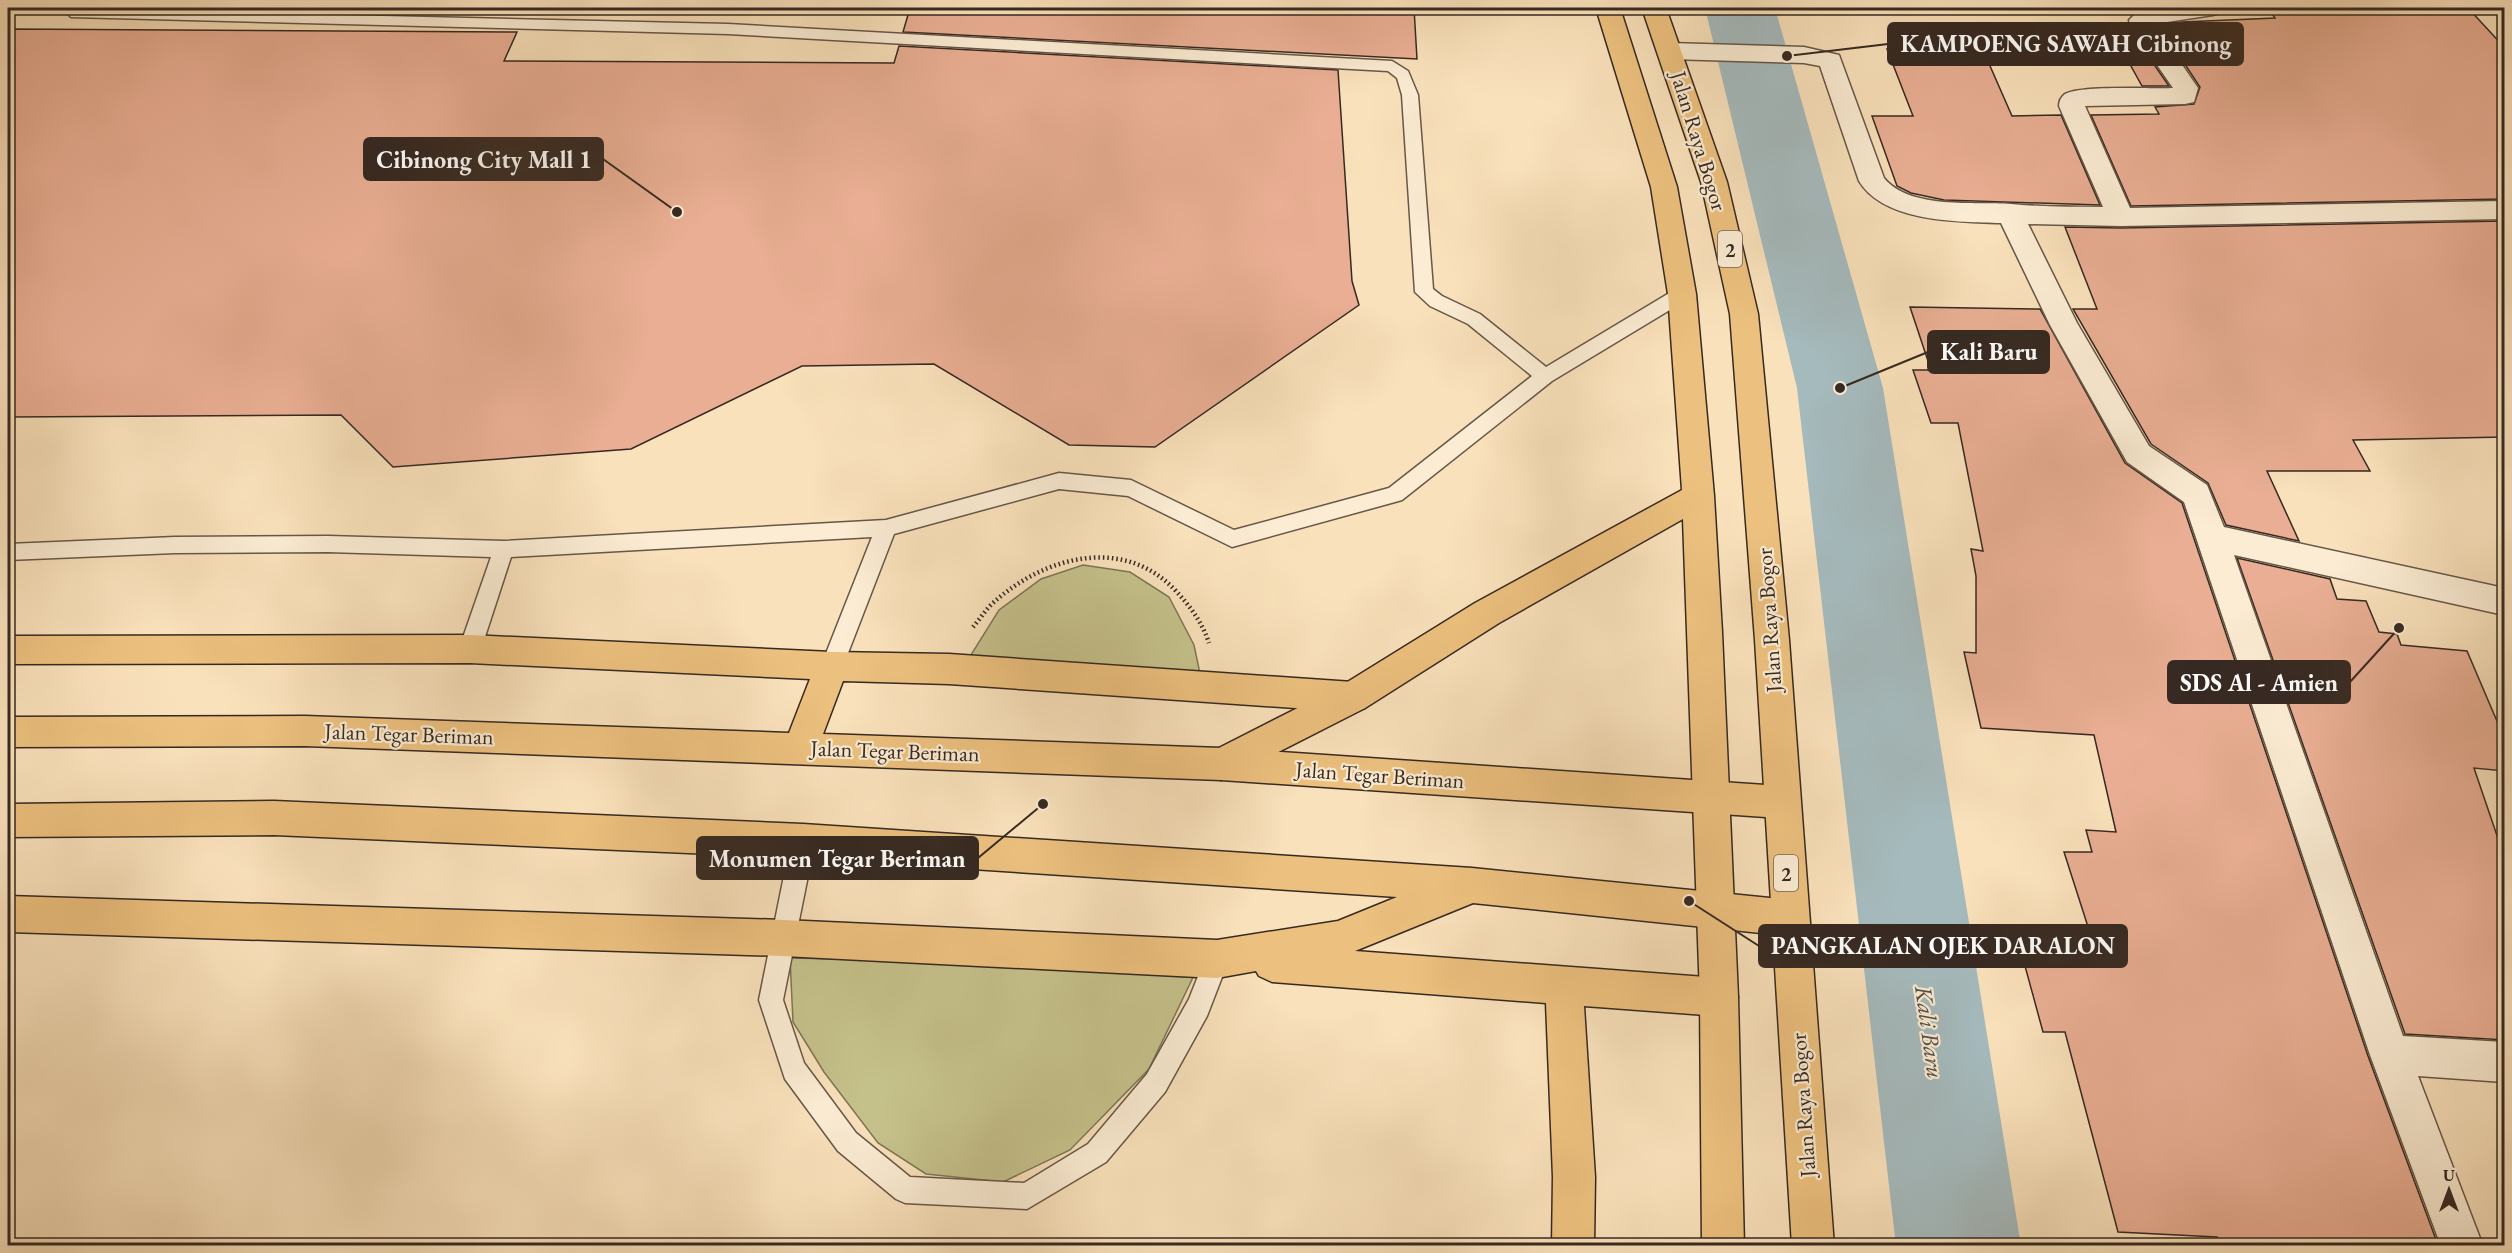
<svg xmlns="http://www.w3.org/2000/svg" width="2512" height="1253" viewBox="0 0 2512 1253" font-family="'EB Garamond',serif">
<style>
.green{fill:#c5c18b;stroke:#7e7556;stroke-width:1.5}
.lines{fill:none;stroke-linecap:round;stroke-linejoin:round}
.river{fill:#a5babd;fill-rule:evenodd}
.building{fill:#e9ae93;stroke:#362922;stroke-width:1.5}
.lane-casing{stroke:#675748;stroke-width:3}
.street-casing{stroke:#675748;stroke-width:3}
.primary-casing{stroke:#362922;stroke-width:3}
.highway-casing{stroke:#362922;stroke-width:3}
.path{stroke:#362922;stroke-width:4.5;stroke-dasharray:1.5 3;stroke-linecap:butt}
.lane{fill:#fbecd3;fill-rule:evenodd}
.street{fill:#fbecd3;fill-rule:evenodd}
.primary{fill:#ecc07e;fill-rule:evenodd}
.highway{fill:#ecc07e;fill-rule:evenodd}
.labels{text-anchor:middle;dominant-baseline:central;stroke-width:4.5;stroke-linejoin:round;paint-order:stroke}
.shield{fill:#fbecd3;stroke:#716457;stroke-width:1.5}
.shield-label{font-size:21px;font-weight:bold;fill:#362922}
.street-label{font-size:22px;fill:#362922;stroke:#fbecd3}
.water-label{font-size:24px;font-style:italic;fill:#524d49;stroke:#fbecd3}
.leader{fill:none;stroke:#362922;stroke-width:2}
.callout-dot{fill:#362922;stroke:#fbecd3;stroke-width:2}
.callout{fill:#362922;stroke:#362922;stroke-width:2}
.callout-label{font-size:24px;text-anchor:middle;font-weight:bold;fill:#fff}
</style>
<rect width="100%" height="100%" fill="#f9e1bb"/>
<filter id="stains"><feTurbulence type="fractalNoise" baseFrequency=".00333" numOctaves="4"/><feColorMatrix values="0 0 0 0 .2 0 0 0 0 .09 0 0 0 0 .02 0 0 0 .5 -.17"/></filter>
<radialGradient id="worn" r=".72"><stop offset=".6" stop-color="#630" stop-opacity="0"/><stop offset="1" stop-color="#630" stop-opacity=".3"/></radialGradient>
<g class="green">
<polygon points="1083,565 1130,572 1169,597 1194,645 1202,683 964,666 999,610 1041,579"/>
<polygon points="790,958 1198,967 1149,1069 1070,1150 1003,1182 926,1174 878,1143 824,1072 793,1022"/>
</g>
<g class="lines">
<polygon class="river" points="1705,8 1775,8 1883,388 2021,1246 1896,1246 1797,388"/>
</g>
<g class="building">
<polygon points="910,8 1414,8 1417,59 903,32"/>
<polygon points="2268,8 2468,8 2505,48 2505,199 2131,206 2091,115 2159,114 2155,107 2194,104 2200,87 2159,25 2182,22 2275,18"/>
<polygon points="8,29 517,32 504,61 894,63 899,46 1338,70 1352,281 1359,305 1155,447 1069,445 934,364 802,366 631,449 393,467 341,415 8,417"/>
<polygon points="1887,49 1983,50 2012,116 2061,115 2100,205 1944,200 1911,193 1897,186 1872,116 1913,116"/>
<polygon points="2122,50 2144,50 2169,86 2142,86"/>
<polygon points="2505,221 2505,437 2353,440 2370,471 2267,471 2299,541 2226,525 2208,483 2151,444 2073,309 2097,309 2065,227 2121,228"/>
<polygon points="1910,307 2040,309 2125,463 2182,503 2368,1056 2438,1245 2221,1245 2217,1237 2118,1232 2065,1032 2043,1032 2022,955 2098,958 2064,852 2092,852 2086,830 2116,832 2094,735 1981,728 1964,652 1976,653 1976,576 1971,549 1983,551 1958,423 1931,423 1913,370 1931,370"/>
<polygon points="2237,558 2330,579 2337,599 2366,601 2379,632 2397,634 2401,645 2467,651 2505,740 2505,771 2474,768 2505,859 2505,1040 2405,1034"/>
</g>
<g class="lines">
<g class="lane-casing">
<g id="lane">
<polygon points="76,9 728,24 1392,61 1408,71 1418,95 1433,289 1442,296 1480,314 1546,367 1676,289 1682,288 1688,289 1691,294 1688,299 1552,381 1402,500 1395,502 1232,547 1128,496 1059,489 894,534 843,666 840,673 832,675 824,673 821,666 872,537 511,557 481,649 478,655 470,658 462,655 459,649 491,557 328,552 175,553 8,560 8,544 175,537 328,536 504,541 886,520 1059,473 1131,480 1234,530 1389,488 1532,376 1468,324 1430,306 1415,292 1402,95 1397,78 1388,71 728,34 71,17 68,14 71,11"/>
<polygon points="803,830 811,833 815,841 783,1000 804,1063 856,1133 910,1177 1024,1183 1088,1144 1147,1074 1189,999 1208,951 1217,947 1226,951 1229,959 1207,1016 1165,1092 1106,1162 1027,1209 905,1203 896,1199 838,1151 785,1079 759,1000 791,841 795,833"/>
</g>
</g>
<g class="street-casing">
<path id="street" d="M 2166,8 L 2225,8 L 2221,13 L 2213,15 L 2154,24 L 2198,88 L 2194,102 L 2185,104 L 2085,106 L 2130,208 L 2504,201 L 2504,219 L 2121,226 L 2028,224 L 2077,323 L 2149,446 L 2207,485 L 2224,527 L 2504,588 L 2504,615 L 2234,555 L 2403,1036 L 2504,1042 L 2504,1082 L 2418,1076 L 2483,1246 L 2441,1246 L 2370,1055 L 2184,502 L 2127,462 L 2050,325 L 2001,223 C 1957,222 1884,222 1859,181 L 1820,66 L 1804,63 L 1670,59 L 1661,56 L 1658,51 L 1661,46 L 1670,43 L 1804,47 L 1839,55 L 1884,178 C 1910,210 1976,201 2011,204 C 2042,207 2073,207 2103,207 L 2059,106 C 2059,101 2061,97 2065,94 C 2081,85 2151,89 2173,88 L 2130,26 L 2129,20 L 2136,13 Z"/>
</g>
<g class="primary-casing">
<g id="primary">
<polygon points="470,635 832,652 949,654 1353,682 1365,686 1370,697 1365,708 1353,712 949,684 843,681 823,734 1221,748 1781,786 1794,790 1799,802 1794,814 1781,818 1221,780 305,746 8,747 8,717 305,716 789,733 810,679 470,663 8,664 8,636"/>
<polygon points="274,801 803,824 1472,868 1790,900 1803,905 1809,918 1803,931 1790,936 1473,903 1355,951 1719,978 1733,983 1738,997 1733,1011 1719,1016 1584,1006 1595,1177 1594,1246 1552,1246 1553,1177 1546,1003 1272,982 1259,976 1256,971 1217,978 783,956 8,932 8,896 783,920 1217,940 1338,921 1397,897 803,858 274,835 8,837 8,804"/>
</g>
</g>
<g class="highway-casing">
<g id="highway">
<polygon points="1596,8 1620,8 1677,187 1696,294 1714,496 1722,632 1738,997 1744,1246 1702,1246 1700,997 1683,519 1499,623 1365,708 1233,775 1221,780 1209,775 1203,764 1209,753 1341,686 1475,603 1682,490 1668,294 1651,187"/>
<polygon points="1642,8 1666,8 1727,182 1758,314 1789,640 1834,1246 1792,1246 1755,640 1730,314 1701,182"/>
</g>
</g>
<path class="path" d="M 973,627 C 980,619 986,609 994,602 C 1044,557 1123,535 1175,590 C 1190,606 1202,622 1209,643"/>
<use href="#lane" class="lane"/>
<use href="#street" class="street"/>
<use href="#primary" class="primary"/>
<use href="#highway" class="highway"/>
</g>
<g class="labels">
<g class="shield">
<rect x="1718" y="231" width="24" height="36" rx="4.5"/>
<rect x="1774" y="855" width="24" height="36" rx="4.5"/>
</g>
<g class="shield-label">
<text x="1730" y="249">2</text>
<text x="1786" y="873">2</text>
</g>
<g class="street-label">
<text transform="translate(1699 141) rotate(73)">Jalan Raya Bogor</text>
<text transform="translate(1769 620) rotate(-94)">Jalan Raya Bogor</text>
<text transform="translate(409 734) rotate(2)">Jalan Tegar Beriman</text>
<text transform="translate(895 751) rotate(2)">Jalan Tegar Beriman</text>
<text transform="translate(1380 775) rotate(4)">Jalan Tegar Beriman</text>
<text transform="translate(1803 1105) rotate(-94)">Jalan Raya Bogor</text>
</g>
<g class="water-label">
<text transform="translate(1930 1032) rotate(82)">Kali Baru</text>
</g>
</g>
<path class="leader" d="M1787 56L1888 44M677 212L603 159M1840 388L1928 352M2399 628L2350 682M1043 804L978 858M1689 901L1759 946"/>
<g class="callout-dot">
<circle cx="1787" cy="56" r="6"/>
<circle cx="677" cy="212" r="6"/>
<circle cx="1840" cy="388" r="6"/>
<circle cx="2399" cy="628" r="6"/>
<circle cx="1043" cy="804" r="6"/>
<circle cx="1689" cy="901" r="6"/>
</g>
<g class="callout">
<rect x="1888" y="23" width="355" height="42" rx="6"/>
<rect x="364" y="138" width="239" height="42" rx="6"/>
<rect x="1928" y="331" width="121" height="42" rx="6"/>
<rect x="2168" y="661" width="182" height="42" rx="6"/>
<rect x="697" y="837" width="281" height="42" rx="6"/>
<rect x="1759" y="925" width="368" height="42" rx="6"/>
</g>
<g class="callout-label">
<text x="2066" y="52">KAMPOENG SAWAH Cibinong</text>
<text x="484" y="168">Cibinong City Mall 1</text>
<text x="1989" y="360">Kali Baru</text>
<text x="2259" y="691">SDS Al - Amien</text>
<text x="837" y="867">Monumen Tegar Beriman</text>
<text x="1943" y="954">PANGKALAN OJEK DARALON</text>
</g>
<rect width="2512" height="1253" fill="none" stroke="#f9e1bb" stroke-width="30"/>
<rect x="9" y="9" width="2494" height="1235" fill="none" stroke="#362922" stroke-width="3"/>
<rect x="15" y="15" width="2482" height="1223" fill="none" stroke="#362922" stroke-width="1.5"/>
<g transform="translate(2449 1190)" stroke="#fbecd3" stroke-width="4.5" paint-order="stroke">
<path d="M0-4.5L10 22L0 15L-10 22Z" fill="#362922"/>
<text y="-9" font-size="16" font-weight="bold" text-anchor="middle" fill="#362922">U</text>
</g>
<rect width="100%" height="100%" filter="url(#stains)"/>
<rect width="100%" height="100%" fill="url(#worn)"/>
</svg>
